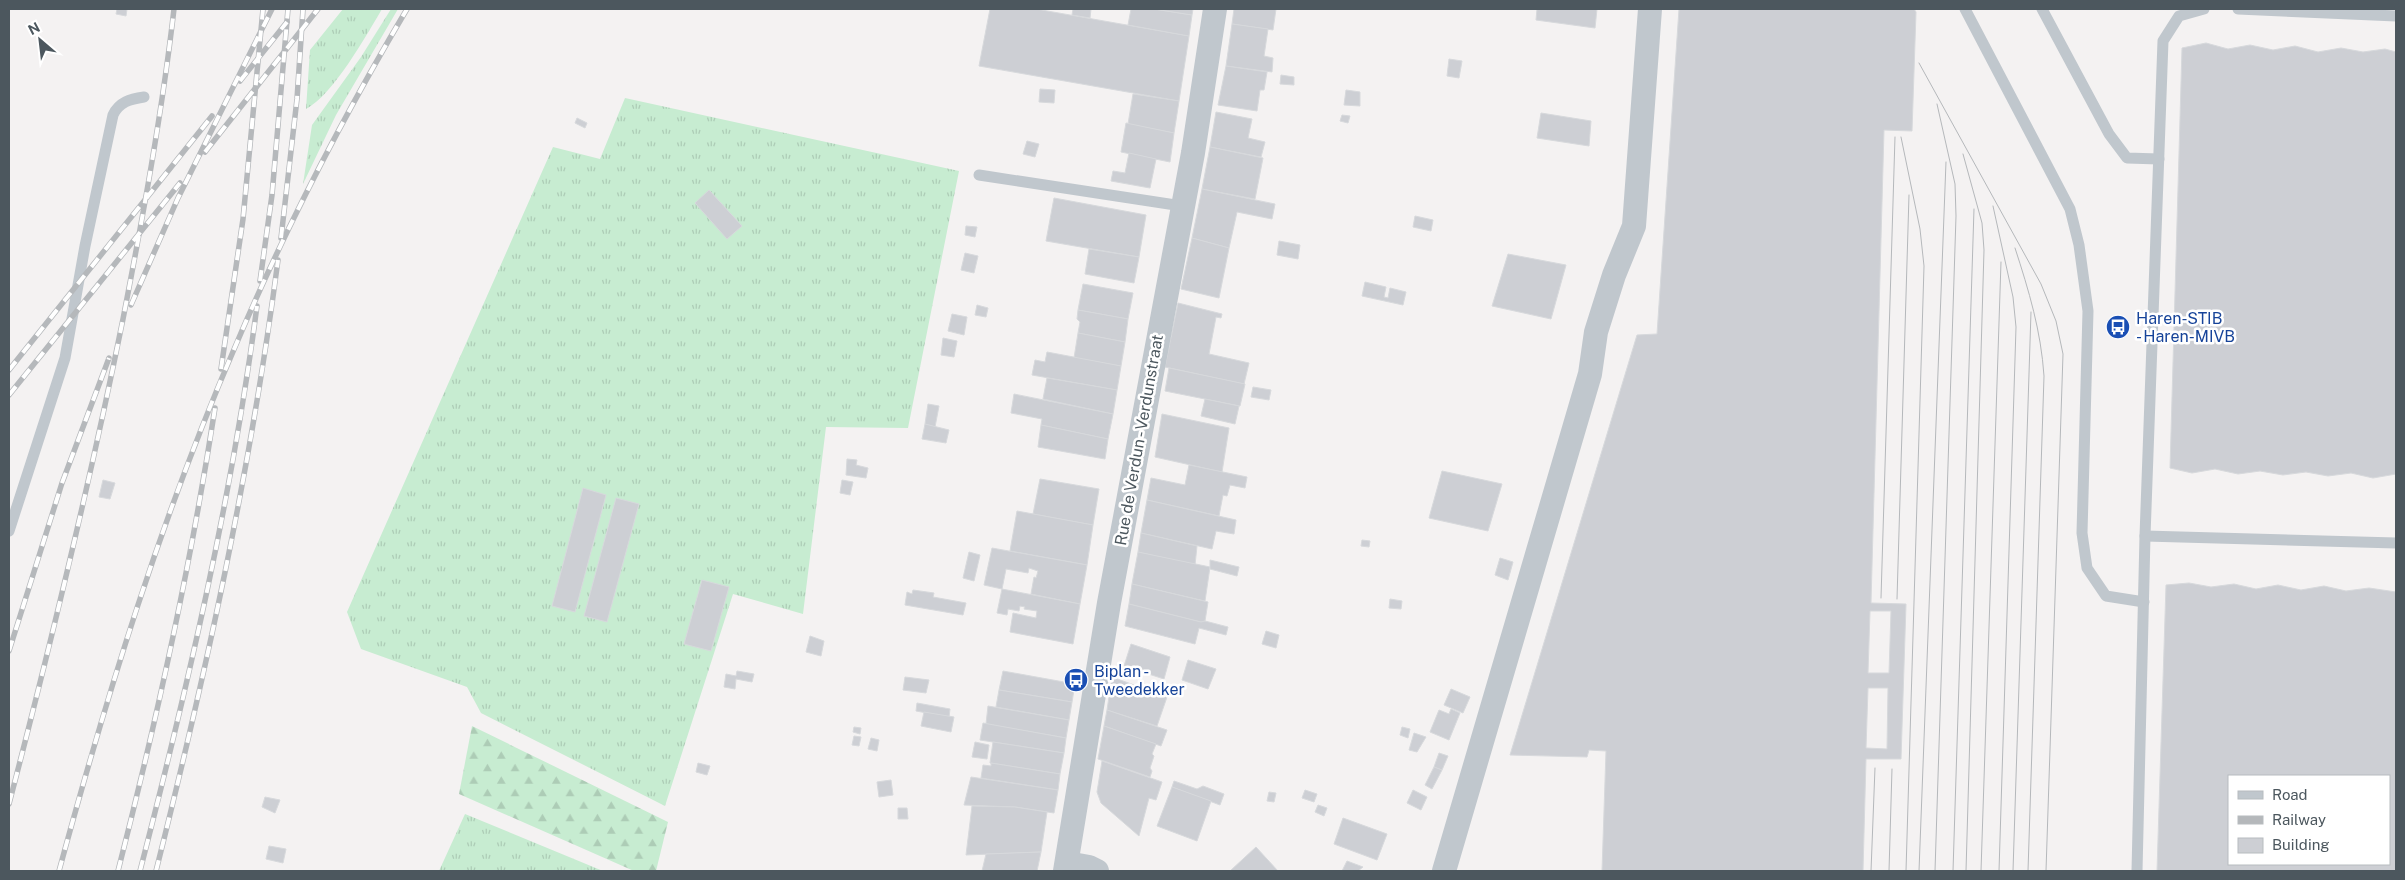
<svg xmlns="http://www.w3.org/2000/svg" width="2405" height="880" viewBox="0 0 2405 880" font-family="'Public Sans',sans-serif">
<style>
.grass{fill:url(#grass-tufts)}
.forest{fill:url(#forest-firs)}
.building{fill:#cdcfd4;stroke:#d7d9dc;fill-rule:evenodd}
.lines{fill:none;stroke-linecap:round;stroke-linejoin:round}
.lane{stroke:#c0c7cd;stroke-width:11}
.street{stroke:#c0c7cd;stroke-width:24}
.tram{stroke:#b5b8bb;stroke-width:1}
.rail-casing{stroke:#b5b8bb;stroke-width:5.5}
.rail{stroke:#fff;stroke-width:4;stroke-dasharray:11;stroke-linecap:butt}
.labels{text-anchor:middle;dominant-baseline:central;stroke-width:5;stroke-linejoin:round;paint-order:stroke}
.transit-label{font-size:16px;fill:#164399;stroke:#fff;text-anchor:start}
.street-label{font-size:16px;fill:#4c575e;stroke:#fff}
</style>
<defs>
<pattern id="grass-tufts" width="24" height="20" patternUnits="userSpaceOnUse" patternTransform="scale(1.25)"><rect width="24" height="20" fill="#c7ecd1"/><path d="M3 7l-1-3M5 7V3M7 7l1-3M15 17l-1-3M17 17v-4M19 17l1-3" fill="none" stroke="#adccb6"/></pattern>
<pattern id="forest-firs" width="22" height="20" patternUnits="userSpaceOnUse" patternTransform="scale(1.25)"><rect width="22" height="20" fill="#c7ecd1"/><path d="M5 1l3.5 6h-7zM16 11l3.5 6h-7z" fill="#adccb6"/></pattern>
</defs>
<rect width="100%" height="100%" fill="#f4f2f2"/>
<g class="grass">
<path d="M 343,9 L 382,9 C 366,36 333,95 306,109 L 310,50 Z"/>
<polygon points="391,9 398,9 336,115 303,184 312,125 361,57"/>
<polygon points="625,98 959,171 908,428 826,427 803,614 733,594 665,806 481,713 467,687 361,649 347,612 553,147 600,159"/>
<polygon points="465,814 603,871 439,871"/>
</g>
<polygon class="forest" points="472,726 668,822 656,871 634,871 459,794"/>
<g class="building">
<polygon points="117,9 127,9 126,16 116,14"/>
<polygon points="990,9 1036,9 1189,36 1179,101 979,66"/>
<polygon points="1073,9 1091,9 1090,18 1072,15"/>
<polygon points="1131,9 1154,9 1192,15 1189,36 1128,25"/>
<polygon points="1154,9 1193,9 1192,15"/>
<polygon points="1234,9 1276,9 1273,30 1232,24"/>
<polygon points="1537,9 1597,9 1595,28 1536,20"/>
<path d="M 1679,9 L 1914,9 L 1916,12 L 1912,131 L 1884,130 L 1871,603 L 1906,604 L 1901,759 L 1866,759 L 1863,871 L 1602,871 L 1606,751 L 1589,750 L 1587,757 L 1510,755 L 1637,335 L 1657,334 ZM 1870,611 L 1891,611 L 1889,673 L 1868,673 ZM 1868,688 L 1888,688 L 1887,749 L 1866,748 Z"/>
<polygon points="1232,24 1268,29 1264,56 1273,58 1272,72 1226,66"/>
<polygon points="2206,43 2228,49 2250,45 2273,50 2295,46 2318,52 2341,48 2363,52 2385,49 2396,52 2396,474 2373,478 2351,473 2328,476 2306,472 2283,475 2260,471 2238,474 2215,469 2192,473 2170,468 2182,48"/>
<polygon points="1449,59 1462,61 1459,78 1447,76"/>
<polygon points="1226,66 1267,72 1264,90 1260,90 1257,111 1218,105"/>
<polygon points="1281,75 1294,77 1294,85 1280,84"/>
<polygon points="1040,89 1055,90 1054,103 1039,102"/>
<polygon points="1346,90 1360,92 1360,106 1344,105"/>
<polygon points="1133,94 1179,101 1174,133 1128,124"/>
<polygon points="1216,112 1252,119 1248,138 1265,142 1261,157 1210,147"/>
<polygon points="1541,113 1591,121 1589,146 1537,138"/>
<polygon points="1342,115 1350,116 1348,123 1340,121"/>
<polygon points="577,118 587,123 585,128 575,123"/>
<polygon points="1126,123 1174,133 1170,162 1121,152"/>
<polygon points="1027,141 1039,144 1035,157 1023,154"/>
<polygon points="1210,147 1263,158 1255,199 1202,189"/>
<polygon points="1129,153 1156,159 1150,188 1111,181 1113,171 1125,173"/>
<polygon points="1202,189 1275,204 1272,219 1237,212 1229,248 1192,238"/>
<polygon points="709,190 742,226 727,239 695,203"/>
<polygon points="1054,198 1146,215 1139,257 1046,241"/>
<polygon points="1415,216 1433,220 1431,231 1413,227"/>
<polygon points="966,226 977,227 975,237 965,235"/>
<polygon points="1192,238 1229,248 1219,298 1181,289"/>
<polygon points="1279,241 1300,245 1298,259 1277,255"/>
<polygon points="1089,249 1139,257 1134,283 1085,274"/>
<polygon points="965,253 978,256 974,273 961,270"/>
<polygon points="1508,254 1566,265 1551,319 1492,306"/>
<polygon points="1365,282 1386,287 1384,297 1388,298 1390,288 1406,292 1403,305 1362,296"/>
<polygon points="1083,284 1133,293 1128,319 1078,310"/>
<polygon points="1178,303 1222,314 1221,318 1216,317 1209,354 1249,363 1244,384 1165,367"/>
<polygon points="977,305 988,308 986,317 975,315"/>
<polygon points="1078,310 1128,319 1125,342 1078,333 1080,322 1077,319"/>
<polygon points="952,314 967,317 964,335 948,331"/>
<polygon points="1078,333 1125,342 1121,366 1074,358"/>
<polygon points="943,338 957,341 954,357 941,355"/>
<polygon points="1047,352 1121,366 1117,390 1032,375 1035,360 1045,362"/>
<polygon points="1169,368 1245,384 1240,406 1165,391"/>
<polygon points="1047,378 1117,390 1113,414 1043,399"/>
<polygon points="1253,387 1271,390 1269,400 1251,397"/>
<polygon points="1014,394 1113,414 1108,439 1041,425 1042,419 1011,413"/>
<polygon points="1205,399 1239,406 1235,424 1201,416"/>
<polygon points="928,404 939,406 935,427 925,424"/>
<polygon points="1162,414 1229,428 1222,472 1155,457"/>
<polygon points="925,424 949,430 946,443 922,439"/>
<polygon points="1041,425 1108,439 1105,459 1038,447"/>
<polygon points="847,459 857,460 856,465 868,468 866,478 846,475"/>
<polygon points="1189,465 1247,477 1245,488 1230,485 1227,496 1223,495 1219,516 1147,500 1151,478 1185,485"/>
<polygon points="1442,471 1502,484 1488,531 1429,518"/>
<polygon points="1040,479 1099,489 1093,525 1033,514"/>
<polygon points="103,480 115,483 110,499 99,497"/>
<polygon points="842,480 853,482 850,495 840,493"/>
<polygon points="583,488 606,495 575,612 552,606"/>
<polygon points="616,498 639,504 607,622 584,616"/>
<polygon points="1147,500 1236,520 1234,534 1216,531 1212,549 1141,533"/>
<polygon points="1017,511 1093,525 1087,565 1010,551"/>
<polygon points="1141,533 1197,546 1195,565 1138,552"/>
<polygon points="1362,540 1370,541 1369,547 1361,546"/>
<polygon points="992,548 1087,565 1080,604 1031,594 1034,577 1036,578 1038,571 1029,568 1028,573 1006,569 1002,589 984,585"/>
<polygon points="969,552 980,555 974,581 963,578"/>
<polygon points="1138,552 1210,567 1205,601 1132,584"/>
<polygon points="1500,558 1513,562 1508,580 1495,575"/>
<polygon points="1210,560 1239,567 1237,576 1210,569"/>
<polygon points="702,580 729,587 711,651 684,644"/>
<path d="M 2189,583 L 2211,587 L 2234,584 L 2256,589 L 2278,585 L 2301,590 L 2324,586 L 2346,591 L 2369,588 L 2396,592 L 2396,871 L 2157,871 L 2166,585 ZM 2229,776 L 2389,776 L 2389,864 L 2229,864 Z"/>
<polygon points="1132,584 1208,602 1205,621 1201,622 1129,604"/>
<polygon points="1002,589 1080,604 1073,644 1010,632 1013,613 1036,618 1037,611 1024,609 1025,607 1020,606 1019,611 1008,609 1007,615 997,613"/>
<polygon points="913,590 934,593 933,597 966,603 963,615 905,605 907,592 912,594"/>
<polygon points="1390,599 1402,601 1401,609 1389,608"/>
<polygon points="1129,604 1201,622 1205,621 1228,627 1226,635 1199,628 1195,644 1125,626"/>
<polygon points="1266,631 1279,635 1276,648 1262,644"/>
<polygon points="810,636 824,641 821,656 806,652"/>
<polygon points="1131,644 1170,657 1164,679 1124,666"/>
<polygon points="1188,660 1216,669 1208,689 1182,680"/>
<polygon points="737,671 754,674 752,682 736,679 735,689 724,687 726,674 736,676"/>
<polygon points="1003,671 1075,684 1072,702 999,690"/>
<polygon points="905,677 929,680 926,693 903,690"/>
<polygon points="1112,677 1167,697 1157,726 1107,710"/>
<polygon points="1451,689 1470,697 1463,713 1444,705"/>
<polygon points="999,690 1072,702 1069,720 996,707"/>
<polygon points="917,703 950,709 949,717 916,711"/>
<polygon points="988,706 1069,720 1066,738 986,724"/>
<polygon points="1451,709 1460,713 1449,740 1430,732 1439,710 1449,714"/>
<polygon points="1107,710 1167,730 1161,746 1104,726"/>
<polygon points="924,712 954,717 951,732 921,726"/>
<polygon points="983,723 1066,738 1064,753 980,740"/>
<polygon points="1104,726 1156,744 1152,754 1154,756 1150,768 1152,771 1150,777 1098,759"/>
<polygon points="854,727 861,728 860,734 853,732"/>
<polygon points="1402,727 1410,729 1408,738 1400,735"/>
<polygon points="1414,733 1426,737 1417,752 1409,750"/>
<polygon points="854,736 861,737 859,746 852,745"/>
<polygon points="871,738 879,740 877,751 868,749"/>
<polygon points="975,742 989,745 987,759 972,757"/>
<polygon points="993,742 1064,753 1060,774 990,763"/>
<polygon points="1439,753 1448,756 1442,770 1434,767"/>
<polygon points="1102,761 1162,782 1156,800 1149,798 1139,836 1101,803 1097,792"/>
<polygon points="698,763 710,766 707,775 696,772"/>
<polygon points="991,763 1060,774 1058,790 981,778 983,765 991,766"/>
<polygon points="1434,767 1442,770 1432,789 1425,785"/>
<polygon points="971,777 1058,790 1054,813 1015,807 964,805"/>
<polygon points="891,780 893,795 879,797 877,782"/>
<polygon points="1174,781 1197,789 1203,786 1224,794 1220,805 1172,787"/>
<polygon points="1172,787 1211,801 1197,841 1157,826"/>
<polygon points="1305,790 1317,794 1314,802 1302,798"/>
<polygon points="1413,790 1427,797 1421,810 1407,803"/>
<polygon points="1269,792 1276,793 1274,802 1267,801"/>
<polygon points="265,797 280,800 275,813 262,807"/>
<polygon points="1318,805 1327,808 1324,816 1315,812"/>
<polygon points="972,806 1015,807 1047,812 1041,852 966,855"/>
<polygon points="898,808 907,808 908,819 898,819"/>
<polygon points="1343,818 1387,834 1377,860 1334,844"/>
<polygon points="269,846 286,849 283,863 266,859"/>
<polygon points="1256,847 1278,871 1230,871"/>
<polygon points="1041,852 1037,871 982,871 986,854"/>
<polygon points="1347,861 1363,867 1358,871 1342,871"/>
</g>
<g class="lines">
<g class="lane">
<polyline points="1965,9 2070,209 2079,245 2088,311 2082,533 2087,568 2106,596 2144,602"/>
<polyline points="2042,9 2109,134 2127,158 2159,159"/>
<polyline points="2238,9 2396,16"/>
<polyline points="979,175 1182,206"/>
<path d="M 9,531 L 65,358 L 85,246 L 113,115 C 119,102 130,99 144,97"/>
<polyline points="2145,536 2396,543"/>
<polyline points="2137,871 2145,536 2163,41 2179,16 2204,9"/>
</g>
<g class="street">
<polyline points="1067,863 1089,867 1097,871"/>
<polyline points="1065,871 1109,603 1193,153 1215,9"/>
<polyline points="1444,871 1590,374 1596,332 1614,275 1634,226 1650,9"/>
</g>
<g class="tram">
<polyline points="1919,63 2041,284 2056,321 2063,354 2046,871"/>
<polyline points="1901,137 1920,229 1924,266 1906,871"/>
<polyline points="1963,154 1982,223 1984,250 1966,871"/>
<polyline points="1993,206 2013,297 2016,327 1999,871"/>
<path d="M 2015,248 C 2029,291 2041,331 2044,376 L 2028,871"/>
<polyline points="1881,598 1895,137"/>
<polyline points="1897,599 1909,195"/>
<polyline points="1871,871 1875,768"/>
<polyline points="1889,871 1892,769"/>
<polyline points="1919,871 1946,162"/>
<polyline points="1935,871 1956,216 1955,184 1937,104"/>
<polyline points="1953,871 1974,209"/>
<polyline points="1981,871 2001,262"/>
<polyline points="2013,871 2031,312"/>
</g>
<g class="rail-casing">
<g id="rail">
<polyline points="240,81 287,22"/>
<polyline points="205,152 318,9"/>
<polyline points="281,238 297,99 303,9"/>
<polyline points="260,281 272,195 288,9"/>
<polyline points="131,305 178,198 272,9"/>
<polyline points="221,369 243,219 263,9"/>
<polyline points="9,370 212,116"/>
<polyline points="9,395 180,183"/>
<polyline points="9,651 62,483 109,358"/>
<path d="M 9,804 C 51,643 90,482 123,319 C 143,216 162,113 174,9"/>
<path d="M 59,871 C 107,694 162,516 235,347 C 284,231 343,117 407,9"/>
<path d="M 118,871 C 157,719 191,564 215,408"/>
<path d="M 140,871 C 188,685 232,497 257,306"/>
<path d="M 156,871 C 207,668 251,468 278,260"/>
</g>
</g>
<use href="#rail" class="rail"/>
</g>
<defs>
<g id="bus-disc" transform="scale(1.25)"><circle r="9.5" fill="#1a4fb4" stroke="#fff"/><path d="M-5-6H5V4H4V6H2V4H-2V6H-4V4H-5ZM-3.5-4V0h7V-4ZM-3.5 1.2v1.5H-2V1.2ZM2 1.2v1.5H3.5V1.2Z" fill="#fff"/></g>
</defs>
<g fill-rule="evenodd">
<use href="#bus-disc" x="2118" y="327"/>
<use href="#bus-disc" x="1076" y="680"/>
</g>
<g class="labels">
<g class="transit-label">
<text x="2136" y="318">Haren-STIB<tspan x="2136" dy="18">- Haren-MIVB</tspan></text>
<text x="1094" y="671">Biplan -<tspan x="1094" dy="18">Tweedekker</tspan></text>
</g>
<g class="street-label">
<text transform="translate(1139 440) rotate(-80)">Rue de Verdun - Verdunstraat</text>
</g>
</g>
<rect width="2405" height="880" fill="none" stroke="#4c575e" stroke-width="20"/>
<rect x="2228" y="775" width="162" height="90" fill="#ffffff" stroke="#b7bcbf"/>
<rect x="2238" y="791" width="25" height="8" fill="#c0c7cd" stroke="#b7bcbf"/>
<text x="2272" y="800" font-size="15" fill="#4c575e">Road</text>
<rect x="2238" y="816" width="25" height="8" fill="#b5b8bb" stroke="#b7bcbf"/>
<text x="2272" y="825" font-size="15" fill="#4c575e">Railway</text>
<rect x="2238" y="838" width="25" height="15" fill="#cdcfd4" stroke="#b7bcbf"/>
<text x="2272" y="850" font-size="15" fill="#4c575e">Building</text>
<g transform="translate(40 40) rotate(332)" stroke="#ffffff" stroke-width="4" paint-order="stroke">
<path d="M0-4L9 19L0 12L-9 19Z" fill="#4c575e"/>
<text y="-8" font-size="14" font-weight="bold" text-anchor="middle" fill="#4c575e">N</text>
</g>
</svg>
